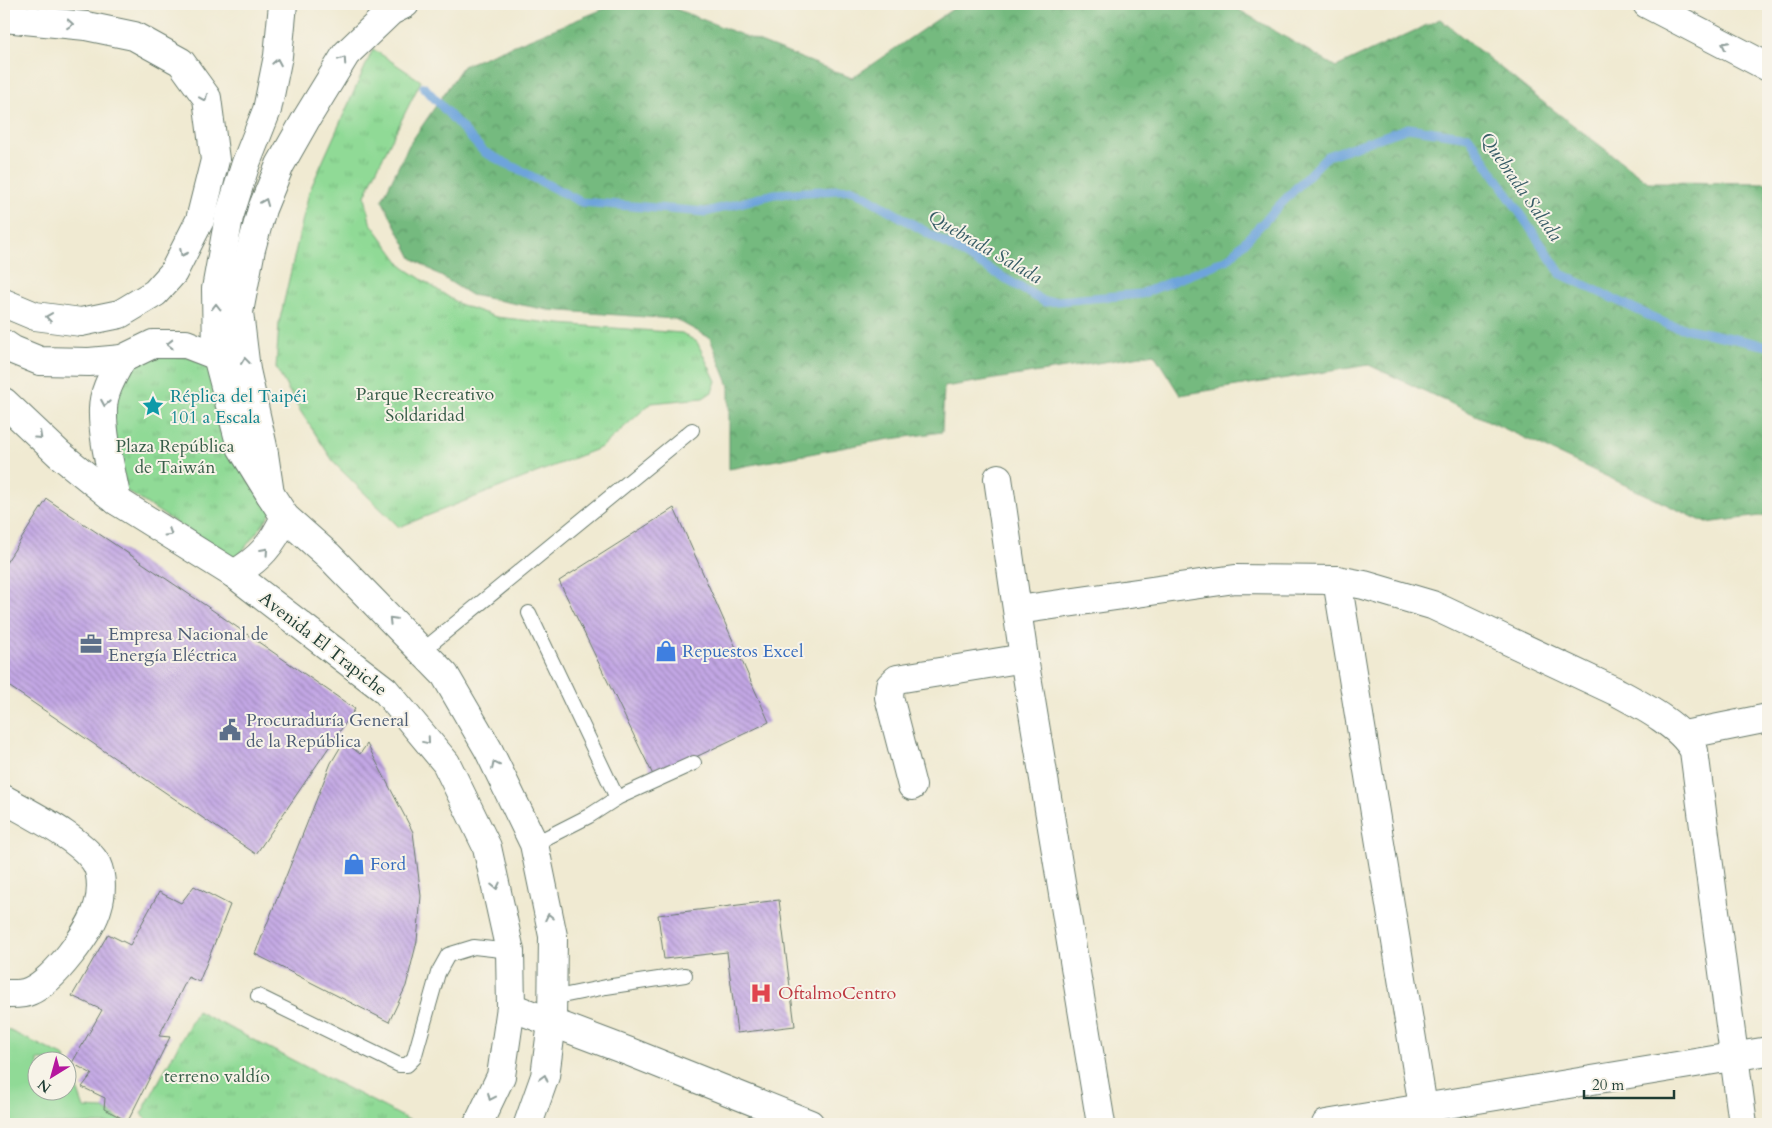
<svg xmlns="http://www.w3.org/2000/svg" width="1772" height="1128" viewBox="0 0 1772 1128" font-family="Cardo,serif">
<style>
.grass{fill:#90da96;stroke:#588c65}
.forest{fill:url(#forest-crowns);stroke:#4a7c5a}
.park{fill:url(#park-tufts);stroke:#588c65}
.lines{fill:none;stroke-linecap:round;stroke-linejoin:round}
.stream{stroke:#6ea4db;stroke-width:9}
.building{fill:url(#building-back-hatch)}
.service-casing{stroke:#687a6b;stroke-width:16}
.minor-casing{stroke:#687a6b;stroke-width:30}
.tertiary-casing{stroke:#687a6b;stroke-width:30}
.secondary-casing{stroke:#687a6b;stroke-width:30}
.trunk-casing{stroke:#687a6b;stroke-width:30}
.service{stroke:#fff;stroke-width:14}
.minor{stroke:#fff;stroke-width:28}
.tertiary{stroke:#fff;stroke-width:28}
.secondary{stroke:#fff;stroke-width:28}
.trunk{stroke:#fff;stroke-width:28}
.oneway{stroke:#8f9e9a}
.labels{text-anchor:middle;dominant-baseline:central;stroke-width:4;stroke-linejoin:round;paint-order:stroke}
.park-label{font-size:18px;fill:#365c48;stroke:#f7f3e8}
.culture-label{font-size:18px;fill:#0d838f;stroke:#f7f3e8;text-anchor:start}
.service-label{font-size:18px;fill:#4e5e75;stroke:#f7f3e8;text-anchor:start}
.street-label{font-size:18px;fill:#1f3d34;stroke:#f7f3e8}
.shop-label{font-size:18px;fill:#366cbe;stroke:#f7f3e8;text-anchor:start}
.health-label{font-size:18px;fill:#be3a42;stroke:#f7f3e8;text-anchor:start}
.water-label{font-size:19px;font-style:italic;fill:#375c66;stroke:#f7f3e8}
</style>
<defs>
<pattern id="forest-crowns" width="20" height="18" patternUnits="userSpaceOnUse" patternTransform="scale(1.25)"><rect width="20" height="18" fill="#74ba7f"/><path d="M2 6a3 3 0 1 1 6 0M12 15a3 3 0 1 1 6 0" fill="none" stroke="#5f9869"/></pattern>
<pattern id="park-tufts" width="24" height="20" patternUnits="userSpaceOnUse" patternTransform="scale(1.25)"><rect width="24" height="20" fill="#90da96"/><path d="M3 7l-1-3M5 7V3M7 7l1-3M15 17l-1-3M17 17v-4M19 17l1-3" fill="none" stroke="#7cbc82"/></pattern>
<pattern id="building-back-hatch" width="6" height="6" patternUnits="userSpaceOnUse" patternTransform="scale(1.25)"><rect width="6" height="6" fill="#c3a7e5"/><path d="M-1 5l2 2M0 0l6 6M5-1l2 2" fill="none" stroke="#9e89ba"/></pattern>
</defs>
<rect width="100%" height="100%" fill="#f7f3e8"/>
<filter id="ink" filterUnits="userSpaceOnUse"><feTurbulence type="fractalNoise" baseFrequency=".02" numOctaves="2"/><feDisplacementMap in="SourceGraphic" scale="10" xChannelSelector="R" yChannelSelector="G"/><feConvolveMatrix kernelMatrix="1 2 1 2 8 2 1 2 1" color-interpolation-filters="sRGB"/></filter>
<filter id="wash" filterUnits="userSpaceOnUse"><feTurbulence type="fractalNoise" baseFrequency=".0096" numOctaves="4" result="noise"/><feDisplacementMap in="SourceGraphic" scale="20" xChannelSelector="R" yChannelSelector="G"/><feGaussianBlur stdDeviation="1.12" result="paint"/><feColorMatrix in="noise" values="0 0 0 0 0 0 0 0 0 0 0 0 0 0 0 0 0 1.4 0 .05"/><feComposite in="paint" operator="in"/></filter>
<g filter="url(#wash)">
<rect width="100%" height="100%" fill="#f0ead2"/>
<polygon class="grass" points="4,1028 65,1057 66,1060 38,1060 38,1090 68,1090 68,1063 84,1108 104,1109 126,1124 4,1124"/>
<polygon class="forest" points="616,4 663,4 852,78 960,4 1229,4 1336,67 1440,19 1539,99 1648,182 1768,183 1768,515 1706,523 1369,365 1180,395 1154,354 944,387 942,432 884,440 729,469 729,386 710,338 675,319 548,310 471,295 412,258 382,200 409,145 463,66"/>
<g class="park">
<polygon points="373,49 421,81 374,175 365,196 370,222 403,267 459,304 496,317 559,324 682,333 697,342 716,381 712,392 703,398 651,403 602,447 399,527 335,464 301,412 276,368 279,323 309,192"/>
<polygon points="147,356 188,357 211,367 272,512 235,561 124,489 111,416 120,376"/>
<polygon points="197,1011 417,1124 150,1124 151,1123 141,1114"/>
</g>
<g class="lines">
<polyline class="stream" points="424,87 484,152 581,202 706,212 774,194 853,189 1045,302 1141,294 1228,259 1327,156 1408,128 1469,137 1561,274 1669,325 1768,346"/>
</g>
<g id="blocks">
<g class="building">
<polygon points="47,499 205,605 355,709 256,854 4,683 4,566"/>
<polygon points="674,508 769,722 654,777 559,581"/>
<polygon points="344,741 360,754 367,744 413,832 421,896 417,941 406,986 389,1022 255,954 331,763"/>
<polygon points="194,886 230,905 199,982 188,977 159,1036 170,1037 128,1121 104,1109 105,1098 82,1087 92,1074 72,1063 102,1010 72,996 108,934 130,945 159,892 181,903"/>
<polygon points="779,900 795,1026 737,1033 727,952 664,959 658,915"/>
</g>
</g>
</g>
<g filter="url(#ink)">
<use href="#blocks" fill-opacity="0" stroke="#687a6b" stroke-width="1"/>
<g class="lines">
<g class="service-casing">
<g id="service">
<polyline points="529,613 617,798"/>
<polyline points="422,651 692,430"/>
<polyline points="534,844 589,816 617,798 694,763"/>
<polyline points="258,996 399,1065 407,1065 414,1058 438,973 448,955 474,947 510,951"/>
<polyline points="552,998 606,987 685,975"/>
</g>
</g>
<g class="minor-casing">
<g id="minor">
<polyline points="998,478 1024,658 1101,1124"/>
<polyline points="1337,580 1423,1107"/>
<path d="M 1018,610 L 1235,579 L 1337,580 L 1364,585 L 1432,605 L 1615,691 C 1639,704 1682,726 1694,751 L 1743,1124"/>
<polyline points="1684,735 1768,718"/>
<polyline points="912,786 889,697 890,686 897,679 1024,658"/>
<path d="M 4,799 C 28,813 84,840 97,865 C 102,876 102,894 98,906 C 92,930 53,982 30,991 C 22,995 12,994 4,994"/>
<polyline points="511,1007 630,1052 810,1124"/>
<polyline points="1326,1124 1768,1051"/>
</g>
</g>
<g class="tertiary-casing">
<polyline id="tertiary" points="1647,4 1768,67"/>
</g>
<g class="secondary-casing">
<g id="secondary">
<polyline points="283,4 278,56 267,110 246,163 229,217 216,289 217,356 241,447 270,494 285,517 329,556 445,675 488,749 534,844 553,936 552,1023 545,1076 528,1124"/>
<polyline points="4,344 13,350 40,361 89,362 122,359 153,344 186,344 217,356"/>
<polyline points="4,402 59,454 117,501 234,574 385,690 446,763 487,847 510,951 511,1007 501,1076 478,1124"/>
<path d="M 117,501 C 112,473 102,437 103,409 C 103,391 114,374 122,359"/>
<path d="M 234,574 C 260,559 272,545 285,517"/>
</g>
</g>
<g class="trunk-casing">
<g id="trunk">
<polyline points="4,18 86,26 134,36 181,62 207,98 215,160 200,220 173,273 155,293 120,314 81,322 35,316 4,303"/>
<polyline points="270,494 263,447 246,370 239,312 251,249 262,209 280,165 305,121 346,54 391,11 405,4"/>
</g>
</g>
<use href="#service" class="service"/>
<use href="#minor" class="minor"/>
<use href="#tertiary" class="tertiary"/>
<use href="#secondary" class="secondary"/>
<use href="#trunk" class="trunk"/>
</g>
<defs><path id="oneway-chevron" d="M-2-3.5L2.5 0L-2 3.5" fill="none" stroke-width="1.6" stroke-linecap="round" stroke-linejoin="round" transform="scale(1.25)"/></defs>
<g class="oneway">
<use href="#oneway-chevron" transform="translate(70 24) rotate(5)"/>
<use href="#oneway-chevron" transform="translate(1725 45) rotate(-153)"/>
<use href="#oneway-chevron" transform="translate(343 60) rotate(-56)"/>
<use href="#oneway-chevron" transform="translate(277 62) rotate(-80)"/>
<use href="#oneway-chevron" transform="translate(204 98) rotate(67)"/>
<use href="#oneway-chevron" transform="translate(265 202) rotate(-68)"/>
<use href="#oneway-chevron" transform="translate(183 253) rotate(117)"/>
<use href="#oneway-chevron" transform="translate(216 307) rotate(-90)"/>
<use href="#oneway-chevron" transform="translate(49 317) rotate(-172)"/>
<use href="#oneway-chevron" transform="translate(170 344) rotate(180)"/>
<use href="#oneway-chevron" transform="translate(245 361) rotate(-97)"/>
<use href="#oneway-chevron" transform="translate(105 403) rotate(100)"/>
<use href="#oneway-chevron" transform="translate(39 436) rotate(42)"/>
<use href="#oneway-chevron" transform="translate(169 533) rotate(32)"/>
<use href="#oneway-chevron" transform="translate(265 551) rotate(-48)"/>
<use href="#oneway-chevron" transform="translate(392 620) rotate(-134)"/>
<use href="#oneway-chevron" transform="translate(427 741) rotate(50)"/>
<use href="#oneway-chevron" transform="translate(495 765) rotate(-116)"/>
<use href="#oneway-chevron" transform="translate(496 886) rotate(77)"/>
<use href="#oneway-chevron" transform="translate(549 917) rotate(-102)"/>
<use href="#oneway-chevron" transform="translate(544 1078) rotate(-74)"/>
<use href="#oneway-chevron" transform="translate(491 1097) rotate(115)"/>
</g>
</g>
<defs>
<g id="sight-bare" transform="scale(1.725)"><path d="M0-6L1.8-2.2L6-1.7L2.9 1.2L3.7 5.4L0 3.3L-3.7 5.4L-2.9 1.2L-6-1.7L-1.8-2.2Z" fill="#0f9aa8" stroke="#f7f3e8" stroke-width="2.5" paint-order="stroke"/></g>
<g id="office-bare" transform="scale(1.725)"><path d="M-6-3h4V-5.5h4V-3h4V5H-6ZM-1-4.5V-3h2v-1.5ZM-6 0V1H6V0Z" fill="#5c6f8a" stroke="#f7f3e8" stroke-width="2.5" paint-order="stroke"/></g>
<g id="shop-bare" transform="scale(1.725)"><path d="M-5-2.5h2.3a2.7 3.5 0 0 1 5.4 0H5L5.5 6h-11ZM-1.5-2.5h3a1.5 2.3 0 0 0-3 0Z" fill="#3f7fe0" stroke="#f7f3e8" stroke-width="2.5" paint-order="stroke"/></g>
<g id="civic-bare" transform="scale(1.725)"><path d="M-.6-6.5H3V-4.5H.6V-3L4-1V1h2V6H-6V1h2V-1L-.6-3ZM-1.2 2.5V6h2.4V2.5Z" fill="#5c6f8a" stroke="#f7f3e8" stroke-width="2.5" paint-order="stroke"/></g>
<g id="hospital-bare" transform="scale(1.725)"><path d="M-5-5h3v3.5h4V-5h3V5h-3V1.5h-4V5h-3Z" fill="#e0444e" stroke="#f7f3e8" stroke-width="2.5" paint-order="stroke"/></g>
</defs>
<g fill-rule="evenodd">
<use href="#sight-bare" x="153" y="406"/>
<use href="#office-bare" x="91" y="644"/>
<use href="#shop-bare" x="666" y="651"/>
<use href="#civic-bare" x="230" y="730"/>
<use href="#shop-bare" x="354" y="864"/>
<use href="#hospital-bare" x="761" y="993"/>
</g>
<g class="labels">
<g class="park-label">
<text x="425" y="394">Parque Recreativo<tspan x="425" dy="21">Soldaridad</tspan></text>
<text x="175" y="446">Plaza República<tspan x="175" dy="21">de Taiwán</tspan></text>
<text x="217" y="1076">terreno valdío</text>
</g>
<g class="culture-label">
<text x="170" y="396">Réplica del Taipéi<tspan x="170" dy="21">101 a Escala</tspan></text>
</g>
<g class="service-label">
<text x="108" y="634">Empresa Nacional de<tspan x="108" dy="21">Energía Eléctrica</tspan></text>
<text x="246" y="720">Procuraduría General<tspan x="246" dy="21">de la República</tspan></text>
</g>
<g class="street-label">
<text transform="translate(323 644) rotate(38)">Avenida El Trapiche</text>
</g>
<g class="shop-label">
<text x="682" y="651">Repuestos Excel</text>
<text x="370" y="864">Ford</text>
</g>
<g class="health-label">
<text x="778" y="993">OftalmoCentro</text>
</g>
<g class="water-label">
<text transform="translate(1521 187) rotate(55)">Quebrada Salada</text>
<text transform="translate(985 247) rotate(30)">Quebrada Salada</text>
</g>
</g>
<rect width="1772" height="1128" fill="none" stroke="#f7f3e8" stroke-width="20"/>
<g transform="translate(52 1076) rotate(217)"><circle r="24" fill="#f7f3e8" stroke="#a1aaa0"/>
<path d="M0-4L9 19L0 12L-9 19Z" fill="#b5179e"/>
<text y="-8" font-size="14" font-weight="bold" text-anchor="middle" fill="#1f3d34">N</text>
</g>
<path d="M1584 1090v8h90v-8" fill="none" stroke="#1f3d34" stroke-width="2.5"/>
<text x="1592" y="1090" font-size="15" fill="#1f3d34" stroke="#f7f3e8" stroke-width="4" paint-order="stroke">20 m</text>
</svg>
